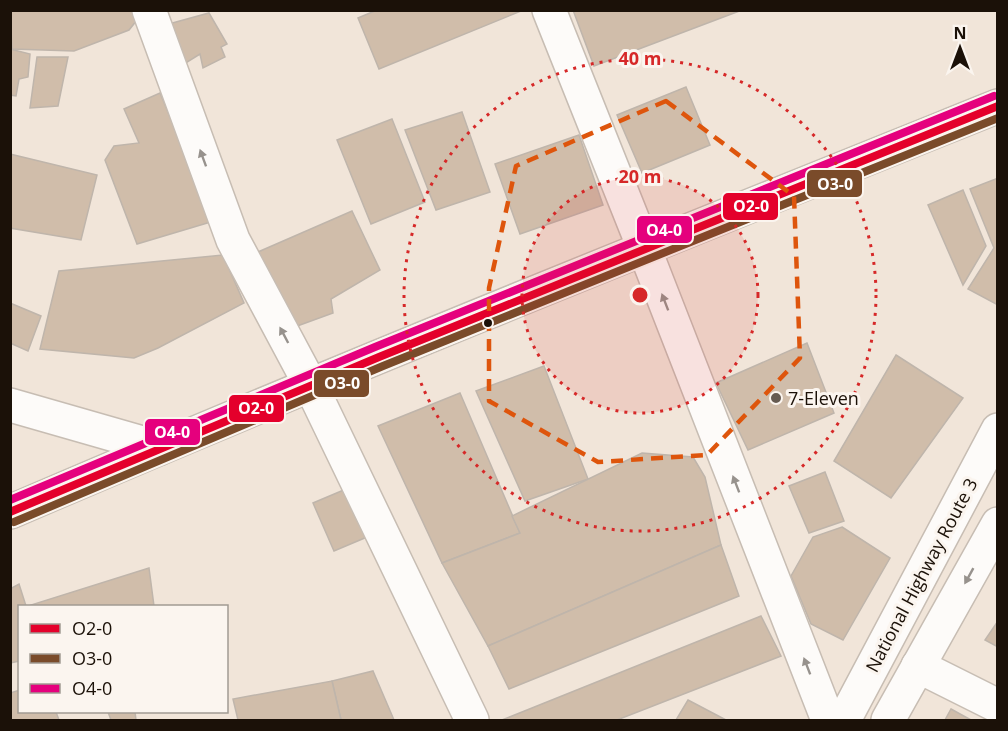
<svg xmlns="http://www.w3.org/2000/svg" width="1008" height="731" viewBox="0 0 1008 731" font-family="'Open Sans',sans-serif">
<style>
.building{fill:#d0bdaa;stroke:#bfb5ab;stroke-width:1.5}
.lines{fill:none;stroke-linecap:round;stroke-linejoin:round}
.minor-casing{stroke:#c7bdb3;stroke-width:36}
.major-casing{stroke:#c7bdb3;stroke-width:36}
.highway-casing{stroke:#c7bdb3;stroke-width:36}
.minor{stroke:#fdfbf9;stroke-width:33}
.major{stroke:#fdfbf9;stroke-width:33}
.highway{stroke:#fdfbf9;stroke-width:33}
.bus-1-casing{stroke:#fbf5ef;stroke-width:12}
.bus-2-casing{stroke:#fbf5ef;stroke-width:12}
.bus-3-casing{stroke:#fbf5ef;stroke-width:12}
.bus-1{stroke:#e4002b;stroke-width:8}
.bus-2{stroke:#7a4b2a;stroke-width:8}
.bus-3{stroke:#e5007d;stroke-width:8}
.oneway{fill:#97928d}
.marked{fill:none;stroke:#de550c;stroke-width:4.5;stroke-dasharray:12 8;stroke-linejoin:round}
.ring{fill:none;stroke:#d62828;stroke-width:3;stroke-dasharray:3 6}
.bus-dot{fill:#1b1108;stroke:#fbf5ef;stroke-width:2}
.poi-dot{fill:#665b51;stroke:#fbf5ef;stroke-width:2}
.labels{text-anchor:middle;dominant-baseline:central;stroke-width:6;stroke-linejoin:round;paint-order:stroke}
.poi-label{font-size:18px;fill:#1b1108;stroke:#fbf5ef;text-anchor:start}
.street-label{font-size:18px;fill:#1b1108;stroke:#fbf5ef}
.centre{fill:#d62828;stroke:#fbf5ef;stroke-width:3}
.ring-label{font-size:18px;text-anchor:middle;font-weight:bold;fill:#d62828;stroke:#fbf5ef;stroke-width:6;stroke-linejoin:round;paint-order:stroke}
.line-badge{stroke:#fbf5ef;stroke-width:2}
.badge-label{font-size:16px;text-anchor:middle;font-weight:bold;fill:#fff}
</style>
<rect width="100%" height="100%" fill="#f1e5d9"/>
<g class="building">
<polygon points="10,10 134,10 137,20 129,30 74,51 12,49"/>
<polygon points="377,10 521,10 521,11 379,69 358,18"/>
<polygon points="573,10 742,10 594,66"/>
<polygon points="209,13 227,44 221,47 225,57 203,68 200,54 181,66 165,25"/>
<polygon points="10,49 30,54 28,77 19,79 16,96 10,95"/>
<polygon points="37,57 68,57 58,106 30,108"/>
<polygon points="686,87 710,145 642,173 617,115"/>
<polygon points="160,93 214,221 137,244 105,160 114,146 139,143 124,109"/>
<polygon points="462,112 490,192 436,210 405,130"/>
<polygon points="392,119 425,202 371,224 337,140"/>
<polygon points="579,135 603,205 520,234 495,164"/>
<polygon points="10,154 97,175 81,240 10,228"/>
<polygon points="998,178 998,305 968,289 994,248 970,189"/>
<polygon points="963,190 986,246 963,285 928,205"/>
<polygon points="352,211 380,270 331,299 333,313 289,329 258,252"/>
<polygon points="223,255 244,303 158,348 134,358 40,349 59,271"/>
<polygon points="10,303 41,316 28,351 10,343"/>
<polygon points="807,343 834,413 748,450 716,383"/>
<polygon points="896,355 963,398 891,498 834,461"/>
<polygon points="544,366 588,479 525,501 476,391"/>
<polygon points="460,393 520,533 442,563 378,426"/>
<polygon points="642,453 693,457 705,477 721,545 488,646 442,563 520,533 512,516"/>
<polygon points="825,472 844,521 809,533 789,486"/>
<polygon points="346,489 367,537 334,551 313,503"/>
<polygon points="842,527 890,558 843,640 811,624 791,576 813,537"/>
<polygon points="721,545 739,596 509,689 488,646"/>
<polygon points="149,568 154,606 32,606 31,605"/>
<polygon points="19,584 26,606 20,606 20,661 10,663 10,589"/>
<polygon points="761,616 781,656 617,720 502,720"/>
<polygon points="998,621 998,647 985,640"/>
<polygon points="373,671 394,720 341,720 332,681"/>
<polygon points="332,681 341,720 238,720 233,699"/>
<polygon points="20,690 20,712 56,712 59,720 10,720 10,693"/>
<polygon points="688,700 726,720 676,720"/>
<polygon points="951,709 971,720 945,720"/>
<polygon points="108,712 135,712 136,720 111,720"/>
</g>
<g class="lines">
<g class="minor-casing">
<g id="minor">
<polyline points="149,10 233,240 311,386 472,720"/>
<polyline points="549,10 644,248 828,720"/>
<polyline points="10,405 160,448"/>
<polyline points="918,666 998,706"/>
</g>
</g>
<g class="major-casing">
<path id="major" d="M 10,512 C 337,371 667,239 998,106"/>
</g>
<g class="highway-casing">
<g id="highway">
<polyline points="844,720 998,430"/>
<polyline points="888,720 998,524"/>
</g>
</g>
<use href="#minor" class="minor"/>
<use href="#major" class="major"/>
<use href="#highway" class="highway"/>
<g class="bus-1-casing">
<polyline id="bus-1" points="10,512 379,357 998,106"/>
</g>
<g class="bus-2-casing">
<polyline id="bus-2" points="14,522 383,366 998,118"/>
</g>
<g class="bus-3-casing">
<polyline id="bus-3" points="10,500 375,347 994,96"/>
</g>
<use href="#bus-1" class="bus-1"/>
<use href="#bus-2" class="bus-2"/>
<use href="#bus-3" class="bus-3"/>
</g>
<defs><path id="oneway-solid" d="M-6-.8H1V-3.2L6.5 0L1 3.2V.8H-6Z" transform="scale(1.5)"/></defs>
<g class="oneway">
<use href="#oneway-solid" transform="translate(203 158) rotate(-110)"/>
<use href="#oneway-solid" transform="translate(665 302) rotate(-111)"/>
<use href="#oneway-solid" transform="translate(284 335) rotate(-118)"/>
<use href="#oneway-solid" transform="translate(736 484) rotate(-111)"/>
<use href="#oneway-solid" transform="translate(969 576) rotate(119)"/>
<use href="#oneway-solid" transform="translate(807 666) rotate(-111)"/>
</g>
<path class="marked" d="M 666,101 L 794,196 L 800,358 L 707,455 L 598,462 L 489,401 L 489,288 L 516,166 Z"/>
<circle cx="640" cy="295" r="118" fill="#d62828" fill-opacity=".12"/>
<g class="ring">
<circle cx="640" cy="295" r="118"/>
<circle cx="640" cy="295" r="236"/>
</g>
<circle class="bus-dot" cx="488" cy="323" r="5"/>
<circle class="poi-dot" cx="776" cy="398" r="6"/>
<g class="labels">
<g class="poi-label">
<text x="788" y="398">7-Eleven</text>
</g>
<g class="street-label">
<text transform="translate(921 575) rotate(-62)">National Highway Route 3</text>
</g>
</g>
<circle cx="640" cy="295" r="9" class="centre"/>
<g class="ring-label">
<text x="640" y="65">40 m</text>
<text x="640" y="183">20 m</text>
</g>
<g class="line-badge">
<rect x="806" y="169" width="57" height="29" rx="6" fill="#7a4b2a"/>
<rect x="722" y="192" width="57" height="29" rx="6" fill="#e4002b"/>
<rect x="636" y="215" width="57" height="29" rx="6" fill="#e5007d"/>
<rect x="313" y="369" width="57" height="29" rx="6" fill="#7a4b2a"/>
<rect x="228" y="394" width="57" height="29" rx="6" fill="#e4002b"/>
<rect x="144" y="418" width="57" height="28" rx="6" fill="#e5007d"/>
</g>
<g class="badge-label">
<text x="835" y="190">O3-0</text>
<text x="751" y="212">O2-0</text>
<text x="664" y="236">O4-0</text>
<text x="342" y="389">O3-0</text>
<text x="256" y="414">O2-0</text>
<text x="172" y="438">O4-0</text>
</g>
<rect width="1008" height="731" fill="none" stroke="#1b1108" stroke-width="24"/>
<rect x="18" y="605" width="210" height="108" fill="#fbf5ef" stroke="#a19a93" stroke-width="1.5"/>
<rect x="30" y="624" width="30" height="9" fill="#e4002b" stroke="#a19a93" stroke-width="1.5"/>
<text x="72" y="635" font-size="18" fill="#1b1108">O2-0</text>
<rect x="30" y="654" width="30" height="9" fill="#7a4b2a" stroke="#a19a93" stroke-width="1.5"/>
<text x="72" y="665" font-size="18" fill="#1b1108">O3-0</text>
<rect x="30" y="684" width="30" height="9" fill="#e5007d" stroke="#a19a93" stroke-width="1.5"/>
<text x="72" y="695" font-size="18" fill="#1b1108">O4-0</text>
<g transform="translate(960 48)" stroke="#fbf5ef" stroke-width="4.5" paint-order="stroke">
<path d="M0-4.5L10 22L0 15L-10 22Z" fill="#1b1108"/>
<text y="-9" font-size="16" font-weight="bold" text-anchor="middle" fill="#1b1108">N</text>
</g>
</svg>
